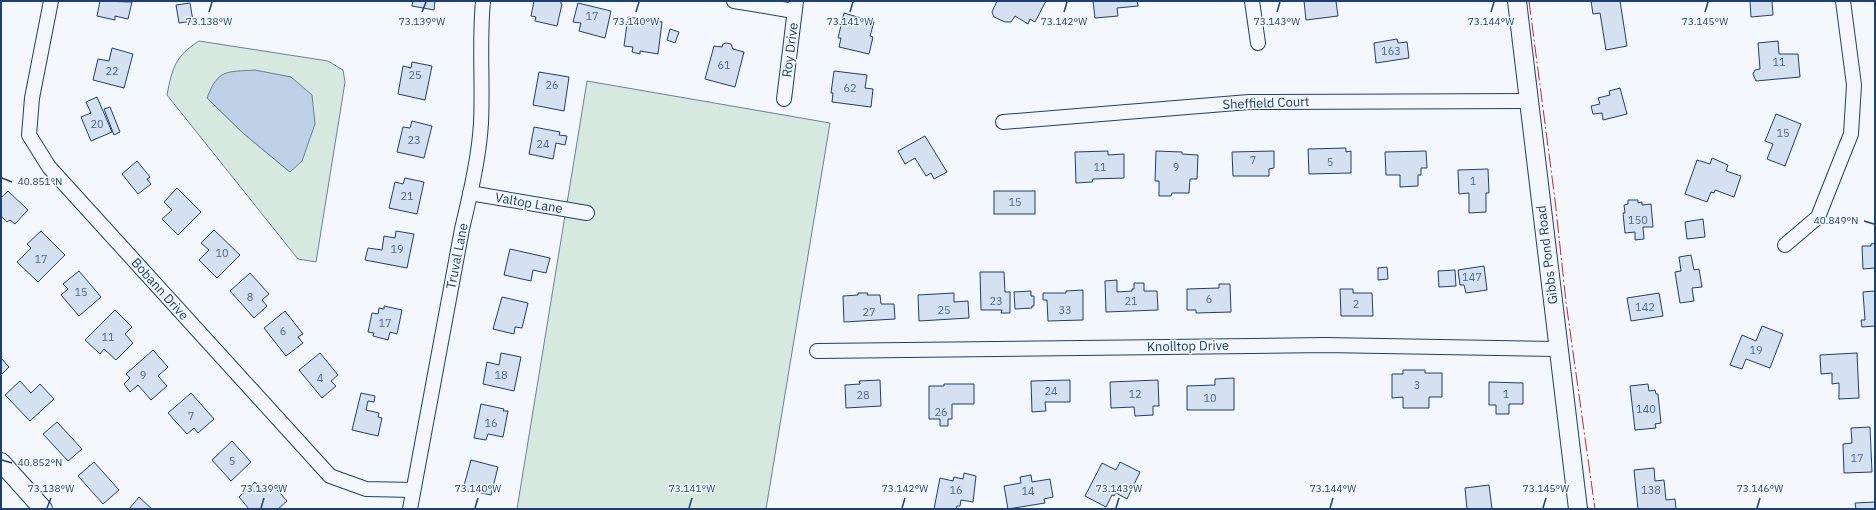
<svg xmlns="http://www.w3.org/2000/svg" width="1876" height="510" viewBox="0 0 1876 510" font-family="'IBM Plex Sans',sans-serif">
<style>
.green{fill:#d7e8df;stroke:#687fa3;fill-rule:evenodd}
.water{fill:#bed0e5;stroke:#687fa3}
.building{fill:#d5e0f0;stroke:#1d3f73}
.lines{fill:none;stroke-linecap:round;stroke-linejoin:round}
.minor-casing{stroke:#1d3f73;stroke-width:16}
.tertiary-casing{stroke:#1d3f73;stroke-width:20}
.minor{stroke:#f4f7fb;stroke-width:14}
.tertiary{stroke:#f4f7fb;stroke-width:18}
.power{stroke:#c62828;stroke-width:1;stroke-dasharray:14 3 2 3;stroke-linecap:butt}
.ticks{fill:none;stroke:#1d3f73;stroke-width:1.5}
.labels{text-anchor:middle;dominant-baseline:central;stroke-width:3;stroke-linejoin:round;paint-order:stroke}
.number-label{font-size:11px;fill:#4b6792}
.street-label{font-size:13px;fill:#1d3f73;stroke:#f4f7fb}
.ticks-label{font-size:10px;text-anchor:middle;fill:#1d3f73;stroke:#f4f7fb;stroke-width:3;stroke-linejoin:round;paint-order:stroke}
</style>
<rect width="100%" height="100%" fill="#f4f7fb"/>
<g class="green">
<path d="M 199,41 L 328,61 L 343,70 L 345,82 L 316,262 L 298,259 L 167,95 C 172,69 175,56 199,41 ZM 274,75 L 291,77 L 290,172 L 244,134 L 207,98 Z"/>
<polygon points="587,81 830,123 766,509 517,509"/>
</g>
<path class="water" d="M 255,70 L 291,77 L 312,95 L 315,124 L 302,161 L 290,172 L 244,134 L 207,98 C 218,69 226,72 255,70 Z"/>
<g class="building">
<polygon points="100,1 132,2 128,19 115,16 115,20 97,16"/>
<polygon points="413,1 435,1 434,10 412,6"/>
<polygon points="534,1 561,1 561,4 562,4 557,26 535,21 536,17 531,16"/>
<polygon points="997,1 1046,1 1035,22 1030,19 1028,24 1015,16 1011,22 1005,22 994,17 992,12"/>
<polygon points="1093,1 1137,1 1138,6 1117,8 1118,16 1095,18"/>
<polygon points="1304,1 1336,1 1338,16 1306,20"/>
<polygon points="1591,1 1620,1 1627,46 1606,50 1600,13 1593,14"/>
<polygon points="1750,1 1772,1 1773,15 1751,17"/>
<polygon points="190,3 193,21 179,23 176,5"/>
<polygon points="578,3 611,11 605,38 579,31 581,23 573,22"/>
<polygon points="844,13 874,22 870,36 873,37 869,54 839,47 841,38 838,38"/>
<polygon points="628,17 662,22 658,54 640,51 640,54 632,52 633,47 624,46"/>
<polygon points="670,29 679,32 675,43 667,40"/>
<polygon points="1397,39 1398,43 1407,42 1409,58 1376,63 1374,43"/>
<polygon points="1778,41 1779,54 1798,54 1800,77 1756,81 1753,74 1755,70 1760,69 1758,43"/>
<polygon points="726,43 731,44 733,49 744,52 735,87 705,79 714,46 722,47 723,44"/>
<polygon points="112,48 133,54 124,88 93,80 98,59 109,61"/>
<polygon points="412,62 432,66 425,100 398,94 403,66 411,68"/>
<polygon points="834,71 867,75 865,88 873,89 871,107 832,102 833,93 831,93"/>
<polygon points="539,72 569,77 564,111 533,105"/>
<polygon points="1620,88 1627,114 1603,120 1602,113 1593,114 1591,106 1600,104 1598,98 1610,95 1609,91"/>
<polygon points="97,97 112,132 91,141 81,117 91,113 86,102"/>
<polygon points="110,107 120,132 114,135 104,109"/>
<polygon points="1776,114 1801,124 1785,166 1767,159 1773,144 1765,141"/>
<polygon points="412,121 432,126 424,158 397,152 403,127 410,128"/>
<polygon points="534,127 560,132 559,135 567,136 565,145 556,143 553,159 529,154"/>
<polygon points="925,136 947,172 934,179 931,173 926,176 915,158 905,164 898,151"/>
<polygon points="1346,148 1346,152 1351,151 1351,173 1309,174 1308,149"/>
<polygon points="1108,151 1108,155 1124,154 1124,178 1093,179 1092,182 1076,183 1075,152"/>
<polygon points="1156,151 1182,152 1182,154 1198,155 1197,179 1190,179 1189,193 1172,193 1171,196 1159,196 1159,181 1155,181"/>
<polygon points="1274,151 1274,168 1269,169 1269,176 1233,176 1232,152"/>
<polygon points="1426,151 1427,168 1421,168 1421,175 1418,175 1418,186 1400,187 1400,175 1386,175 1385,152"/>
<polygon points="1712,158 1728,165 1726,171 1741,176 1734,197 1715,190 1714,193 1711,192 1707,202 1685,194 1697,160 1710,164"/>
<polygon points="137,161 150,177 147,179 151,184 138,194 122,174"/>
<polygon points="1488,169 1489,193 1486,193 1486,212 1469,213 1469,193 1459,194 1458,170"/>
<polygon points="405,178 424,182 417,214 389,208 395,182 403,184"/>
<polygon points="177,188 201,212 178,235 162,219 172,210 164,202"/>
<polygon points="8,191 28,210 15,224 10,220 7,222 1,216 1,198"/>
<rect x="994" y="191" width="41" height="23"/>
<polygon points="1628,200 1638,200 1638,203 1642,202 1642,205 1651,204 1653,227 1643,227 1644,239 1635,240 1635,232 1625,233 1623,213 1625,213 1624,205 1628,204"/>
<polygon points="1703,219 1705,237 1687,239 1685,222"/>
<polygon points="214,230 240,255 217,278 199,260 209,250 201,243"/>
<polygon points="41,231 65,255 38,282 17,262 31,248 27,244"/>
<polygon points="396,231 414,234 407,268 365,260 368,248 382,250 384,236 395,238"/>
<polygon points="1875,243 1875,268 1863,269 1862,246 1871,246 1871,244"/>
<polygon points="510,249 550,258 546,273 533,270 531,281 504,275"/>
<polygon points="1691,255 1694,270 1699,269 1702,287 1692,288 1694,301 1680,303 1675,272 1681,271 1679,257"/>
<polygon points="1484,266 1487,290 1466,293 1464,285 1460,285 1458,270"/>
<polygon points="1387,267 1388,279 1378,280 1378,268"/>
<polygon points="1455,270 1456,286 1439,287 1438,271"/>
<polygon points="79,271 101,297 79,316 61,295 68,289 63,284"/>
<polygon points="980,272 1004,272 1005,292 1010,292 1010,313 1001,313 1002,310 981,310"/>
<polygon points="250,273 269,294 262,300 267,306 254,318 230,291"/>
<polygon points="1117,280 1117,292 1132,291 1132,289 1134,289 1134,283 1144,283 1144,291 1157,291 1158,310 1106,312 1105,281"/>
<polygon points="1219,284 1230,284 1231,312 1196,313 1196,310 1187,310 1187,289 1219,288"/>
<polygon points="1340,289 1353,289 1353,293 1372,293 1373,316 1341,316"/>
<polygon points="1083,290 1083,320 1048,321 1047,300 1043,300 1043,293 1066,293 1066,291"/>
<polygon points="1031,291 1031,296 1034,296 1034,306 1032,306 1032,308 1015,309 1014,292"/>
<polygon points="1875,291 1875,326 1862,327 1861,320 1865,320 1863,292"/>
<polygon points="858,293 868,293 867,295 880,295 881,304 894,304 895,319 844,322 843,296 858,295"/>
<polygon points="954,293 954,302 968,301 969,318 919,321 918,295"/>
<polygon points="1659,293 1663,316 1631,321 1627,298"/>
<polygon points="502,297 528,303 522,328 515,327 514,334 493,329"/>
<polygon points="384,306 402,310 397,334 390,332 388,340 373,336 374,333 368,332 372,313 378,314 379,308 384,309"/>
<polygon points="115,310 132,327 125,334 133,343 116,360 104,349 100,354 85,340"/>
<polygon points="285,311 303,334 298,337 303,343 286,356 264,328"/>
<polygon points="1762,326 1783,334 1770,368 1746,359 1742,369 1730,365 1742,335 1756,341"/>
<polygon points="153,350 168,367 158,376 167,386 151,400 138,385 130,392 124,384 130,378 126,374"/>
<polygon points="320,353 338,375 331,381 336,386 322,398 299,370"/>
<polygon points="501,353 521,357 514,391 483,384 487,362 499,365"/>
<polygon points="1857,353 1859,398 1839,399 1839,383 1832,384 1832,373 1821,374 1820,355"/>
<polygon points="1,358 9,367 1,375"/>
<polygon points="1403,370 1425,370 1425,373 1442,373 1442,397 1429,397 1429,408 1403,408 1403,397 1392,398 1392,374 1403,374"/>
<polygon points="1234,378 1234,410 1187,410 1187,386 1215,385 1215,379"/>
<polygon points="880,380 881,406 846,408 845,385 860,384 859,381"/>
<polygon points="1070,380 1070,402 1045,402 1046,411 1032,412 1031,381"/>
<polygon points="1158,380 1159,406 1153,406 1153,415 1135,416 1134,407 1111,408 1110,382"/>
<polygon points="20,381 31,393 40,384 54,399 30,421 5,395"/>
<polygon points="1489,382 1523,383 1523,404 1509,404 1509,414 1496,414 1496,405 1489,405"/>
<polygon points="944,384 974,384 974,404 952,404 952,419 948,419 948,426 940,426 940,419 929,419 929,386 944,386"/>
<polygon points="1648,384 1649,391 1655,390 1656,394 1658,394 1661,423 1655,424 1656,428 1635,430 1630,386"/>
<polygon points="191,393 214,419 198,433 194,428 187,434 168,413"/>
<polygon points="361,393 375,396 374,402 368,401 366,410 379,413 378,417 382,418 378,436 352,430"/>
<polygon points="481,404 504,409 503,411 508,411 503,437 488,434 486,440 474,438"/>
<polygon points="57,422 82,449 68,461 43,434"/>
<polygon points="1870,427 1872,472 1844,473 1843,444 1852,443 1851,428"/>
<polygon points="232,441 251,462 231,481 212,460"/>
<polygon points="471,460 498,467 491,495 463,489"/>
<polygon points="94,462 119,490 103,504 78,476"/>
<polygon points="1120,462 1140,472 1127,499 1116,493 1114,496 1112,495 1106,507 1085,496 1102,463 1116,470"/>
<polygon points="1654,468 1655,481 1664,480 1666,500 1675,499 1676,509 1638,509 1634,470"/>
<polygon points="964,473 976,476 973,502 961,500 960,506 957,506 956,509 934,509 940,478 953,481 954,477 963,479"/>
<polygon points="1031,475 1032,482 1050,479 1053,497 1044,499 1045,503 1008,509 1004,486 1021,483 1020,477"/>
<polygon points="255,482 263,492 272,484 287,501 278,509 249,509 239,497"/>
<polygon points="1489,485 1492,509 1467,509 1465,488"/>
<polygon points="139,497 152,509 129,509"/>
<polygon points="1875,502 1875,509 1856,509 1855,503"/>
</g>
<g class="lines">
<g class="minor-casing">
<g id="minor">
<polyline points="51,1 32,98 29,135 49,167 330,476 366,489 413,490"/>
<polyline points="734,1 794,11"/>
<polyline points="1252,1 1258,43"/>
<polyline points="784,99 796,1"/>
<polyline points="1003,122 1249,102 1529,101"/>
<polyline points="470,193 587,213"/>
<polyline points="1785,245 1818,217 1851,134 1854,85 1843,1"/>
<polyline points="817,351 1325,345 1558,349"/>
<path d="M 410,509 L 462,229 C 470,195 479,158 481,123 C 483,82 479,42 483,1"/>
</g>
</g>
<g class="tertiary-casing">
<g id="tertiary">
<polyline points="1517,1 1578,509"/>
<polyline points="1,462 43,509"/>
</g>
</g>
<use href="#minor" class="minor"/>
<use href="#tertiary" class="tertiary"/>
<polyline class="power" points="1529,1 1555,200 1566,302 1595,509"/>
</g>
<path class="ticks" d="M 209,12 L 212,2M 422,12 L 426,2M 636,12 L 639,2M 850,12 L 853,2M 1064,12 L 1067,2M 1277,12 L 1280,2M 1491,12 L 1494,2M 1705,12 L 1708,2M 2,178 L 12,182M 1864,221 L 1874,224M 2,460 L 12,463M 47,508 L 51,498M 261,508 L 264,498M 475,508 L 478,498M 689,508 L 692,498M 902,508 L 905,498M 1116,508 L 1119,498M 1330,508 L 1333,498M 1543,508 L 1546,498M 1757,508 L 1760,498"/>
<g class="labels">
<g class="number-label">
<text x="592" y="16">17</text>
<text x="1391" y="51">163</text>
<text x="1779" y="62">11</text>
<text x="724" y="65">61</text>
<text x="112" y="71">22</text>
<text x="415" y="75">25</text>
<text x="552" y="85">26</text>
<text x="850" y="88">62</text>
<text x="97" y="124">20</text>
<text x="1783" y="133">15</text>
<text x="414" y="140">23</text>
<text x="543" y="144">24</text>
<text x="1253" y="160">7</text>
<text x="1330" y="162">5</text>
<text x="1100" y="167">11</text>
<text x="1176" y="167">9</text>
<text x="1473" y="181">1</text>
<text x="407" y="196">21</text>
<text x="1015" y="202">15</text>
<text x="1638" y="220">150</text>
<text x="397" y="249">19</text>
<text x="222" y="253">10</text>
<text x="41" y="259">17</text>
<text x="1472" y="277">147</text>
<text x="81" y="292">15</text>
<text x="250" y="297">8</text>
<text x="1209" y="299">6</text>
<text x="996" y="301">23</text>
<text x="1131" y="301">21</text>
<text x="1356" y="304">2</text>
<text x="1645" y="307">142</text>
<text x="944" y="310">25</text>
<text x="1065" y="310">33</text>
<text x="869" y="312">27</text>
<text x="385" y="323">17</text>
<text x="283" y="331">6</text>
<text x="108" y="337">11</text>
<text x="1756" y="350">19</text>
<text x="143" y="375">9</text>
<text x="501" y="375">18</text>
<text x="320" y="378">4</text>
<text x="1417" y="385">3</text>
<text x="1051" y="391">24</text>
<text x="1135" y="394">12</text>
<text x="1506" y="394">1</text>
<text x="863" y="395">28</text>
<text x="1210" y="398">10</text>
<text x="1646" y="409">140</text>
<text x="941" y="412">26</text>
<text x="191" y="416">7</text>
<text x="491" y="423">16</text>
<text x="1857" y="458">17</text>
<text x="232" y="461">5</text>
<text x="956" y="490">16</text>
<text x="1651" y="490">138</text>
<text x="1028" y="491">14</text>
</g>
<g class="street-label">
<text transform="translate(790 50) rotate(-83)">Roy Drive</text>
<text transform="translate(1266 103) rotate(-2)">Sheffield Court</text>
<text transform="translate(529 203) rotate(10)">Valtop Lane</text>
<text transform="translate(1547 255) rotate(-97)">Gibbs Pond Road</text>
<text transform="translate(457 256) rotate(-79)">Truval Lane</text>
<text transform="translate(160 289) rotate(48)">Bobann Drive</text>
<text transform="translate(1188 346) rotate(-1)">Knolltop Drive</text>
</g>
</g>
<g class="ticks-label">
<text x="209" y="25">73.138°W</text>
<text x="422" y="25">73.139°W</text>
<text x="636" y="25">73.140°W</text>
<text x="850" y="25">73.141°W</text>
<text x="1064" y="25">73.142°W</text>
<text x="1277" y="25">73.143°W</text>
<text x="1491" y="25">73.144°W</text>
<text x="1705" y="25">73.145°W</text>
<text x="40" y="185">40.851°N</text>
<text x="1836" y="224">40.849°N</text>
<text x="40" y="466">40.852°N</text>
<text x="51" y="492">73.138°W</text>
<text x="264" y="492">73.139°W</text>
<text x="478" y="492">73.140°W</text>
<text x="692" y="492">73.141°W</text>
<text x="905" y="492">73.142°W</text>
<text x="1119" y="492">73.143°W</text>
<text x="1333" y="492">73.144°W</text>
<text x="1546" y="492">73.145°W</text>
<text x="1760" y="492">73.146°W</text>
</g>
<rect width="1876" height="510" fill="none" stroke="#1d3f73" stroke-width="4"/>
</svg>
